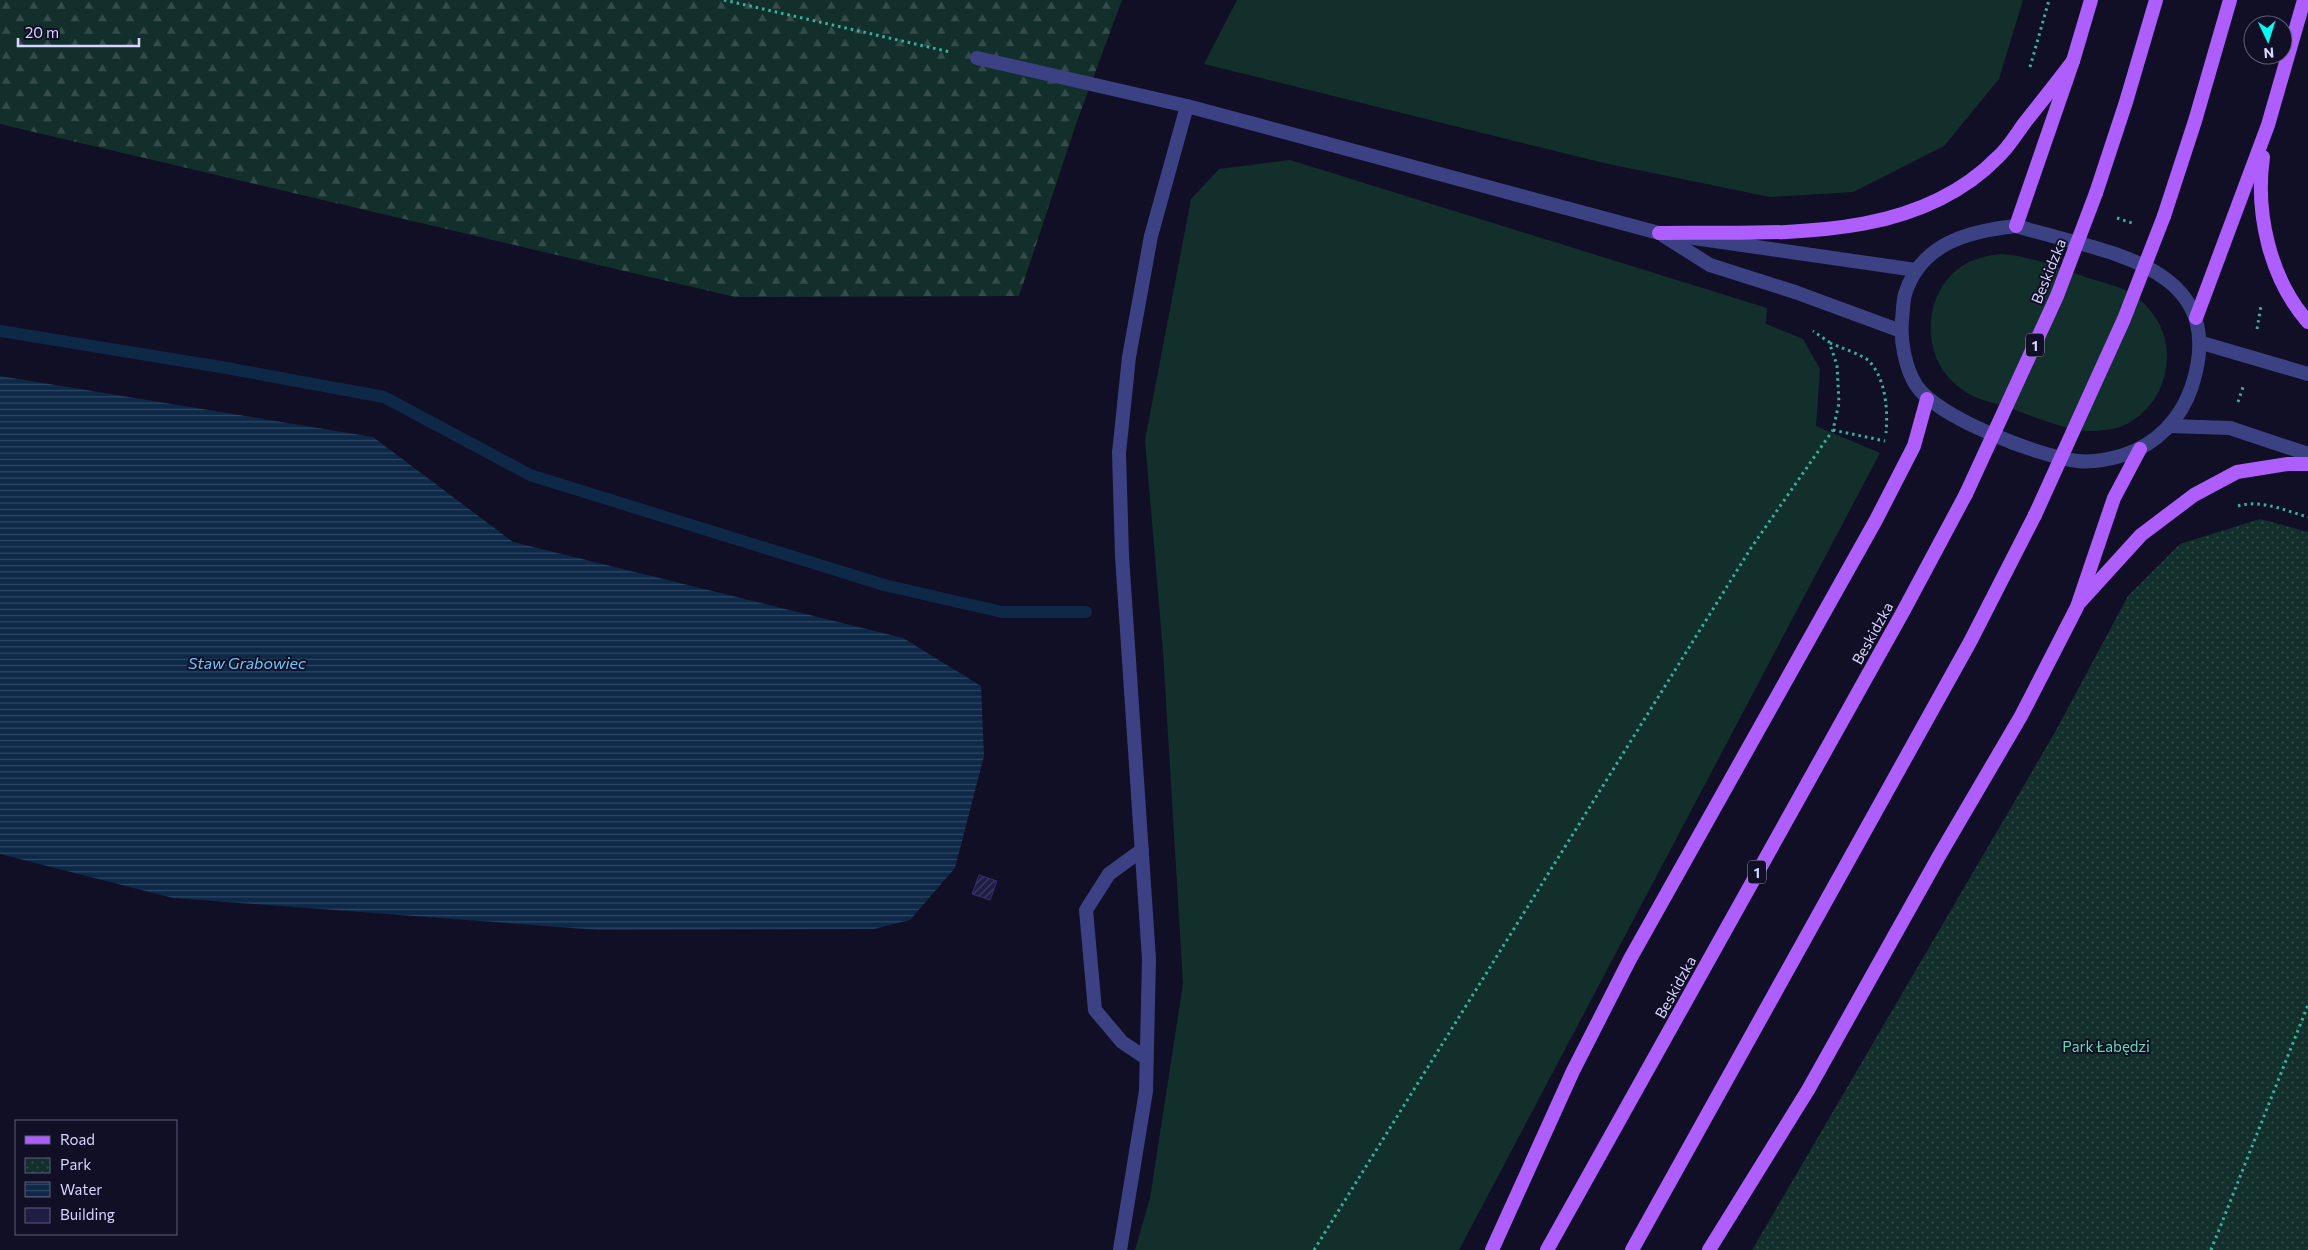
<svg xmlns="http://www.w3.org/2000/svg" width="2308" height="1250" viewBox="0 0 2308 1250" font-family="Commissioner,sans-serif">
<style>
.green{fill:#132f2b}
.forest{fill:url(#forest-firs)}
.park{fill:url(#park-dots)}
.water{fill:url(#water-rules)}
.lines{fill:none;stroke-linecap:round;stroke-linejoin:round}
.stream{stroke:#0d2947;stroke-width:12}
.building{fill:url(#building-hatch);stroke:#342e71}
.path{stroke:#32b59e;stroke-width:3;stroke-dasharray:2.5 4;stroke-linecap:butt}
.service{stroke:#3b4183;stroke-width:14}
.minor{stroke:#3b4183;stroke-width:14}
.tertiary{stroke:#3b4183;stroke-width:14}
.primary{stroke:#ae5efc;stroke-width:14}
.primary-bridge{stroke:#ae5efc;stroke-width:14}
.labels{text-anchor:middle;dominant-baseline:central;stroke-width:4;stroke-linejoin:round;paint-order:stroke}
.shield{fill:#110f25;stroke:#9a9abd;stroke-width:1}
.shield-label{font-size:14px;font-weight:bold;fill:#d5d5fe}
.street-label{font-size:15px;fill:#d5d5fe;stroke:#110f25}
.park-label{font-size:15px;fill:#61ddb0;stroke:#110f25}
.water-label{font-size:16px;font-style:italic;fill:#65c8fc;stroke:#110f25}
</style>
<defs>
<pattern id="forest-firs" width="22" height="20" patternUnits="userSpaceOnUse" patternTransform="scale(1.25)"><rect width="22" height="20" fill="#132f2b"/><path d="M5 1l3.5 6h-7zM16 11l3.5 6h-7z" fill="#344c4b"/></pattern>
<pattern id="park-dots" width="8" height="8" patternUnits="userSpaceOnUse" patternTransform="scale(1.25)"><rect width="8" height="8" fill="#132f2b"/><path d="M2 2h.1M6 6h.1" fill="none" stroke="#344c4b" stroke-width="1.8" stroke-linecap="round"/></pattern>
<pattern id="water-rules" width="6" height="5" patternUnits="userSpaceOnUse" patternTransform="scale(1.25)"><rect width="6" height="5" fill="#0d2947"/><path d="M0 2.5h6" fill="none" stroke="#2f4763"/></pattern>
<pattern id="building-hatch" width="6" height="6" patternUnits="userSpaceOnUse" patternTransform="scale(1.25)"><rect width="6" height="6" fill="#1f1c46"/><path d="M-1 1l2-2M0 6l6-6M5 7l2-2" fill="none" stroke="#3f3c62"/></pattern>
</defs>
<rect width="100%" height="100%" fill="#110f25"/>
<g class="green">
<polygon points="1237,0 2023,0 1999,79 1944,146 1853,192 1770,197 1604,163 1204,64"/>
<polygon points="1290,160 1767,308 1766,324 1803,339 1820,369 1816,426 1880,453 1459,1250 1135,1250 1150,1198 1183,984 1163,651 1145,440 1191,199 1219,169"/>
<path d="M 2001,254 C 2032,256 2060,268 2088,278 C 2102,282 2118,286 2131,293 C 2137,296 2144,303 2148,308 C 2181,343 2169,402 2127,424 C 2115,430 2101,431 2087,431 C 2067,431 2027,414 2007,407 C 1996,403 1982,401 1971,395 C 1965,392 1958,387 1953,382 C 1920,351 1924,292 1962,266 C 1974,258 1987,256 2001,254 Z"/>
</g>
<polygon class="forest" points="0,0 1122,0 1076,124 1019,296 735,297 0,124"/>
<polygon class="park" points="2260,519 2308,532 2308,1250 1752,1250 2054,734 2128,596 2180,544"/>
<polygon class="water" points="0,376 373,437 513,542 903,638 981,686 984,756 955,868 910,920 874,929 599,930 173,898 0,854"/>
<g class="lines">
<polyline class="stream" points="0,331 221,367 384,397 530,475 884,585 1002,612 1086,612"/>
</g>
<polygon class="building" points="979,875 997,881 990,900 972,894"/>
<g class="lines">
<g class="path">
<polyline points="724,0 950,52"/>
<polyline points="2030,67 2049,0"/>
<polyline points="2117,218 2132,223"/>
<polyline points="2257,329 2261,306"/>
<path d="M 1830,343 C 1839,347 1863,355 1869,361 C 1886,379 1888,410 1886,433"/>
<polyline points="2238,402 2244,384"/>
<polyline points="1833,430 1885,441"/>
<path d="M 2238,506 C 2261,499 2286,511 2308,517"/>
<polyline points="1314,1250 1751,548 1833,430 1839,403 1837,365 1829,342 1813,331"/>
<polyline points="2211,1250 2308,1005"/>
</g>
<polyline class="service" points="1142,850 1109,874 1086,910 1095,1010 1122,1042 1146,1058"/>
<g class="minor">
<polyline points="977,58 1187,106 1659,233 1916,270"/>
<polyline points="1664,236 1710,265 1795,292 1901,331"/>
<polyline points="1120,1250 1146,1091 1149,959 1122,556 1119,453 1129,357 1151,236 1187,106"/>
</g>
<g class="tertiary">
<path d="M 2016,226 C 2100,252 2232,262 2192,386 C 2181,419 2157,444 2124,455 C 2110,459 2092,463 2078,461 C 2040,457 1936,417 1916,385 C 1905,368 1900,339 1902,320 C 1903,311 1903,302 1905,294 C 1921,243 1969,231 2016,226 Z"/>
<polyline points="2202,343 2308,374"/>
<polyline points="2170,426 2230,428 2308,454"/>
</g>
<g class="primary">
<path d="M 2263,157 C 2255,213 2270,279 2308,322"/>
<polyline points="2096,193 2126,102 2156,0"/>
<polyline points="2164,216 2195,121 2230,0"/>
<polyline points="2016,226 2073,61 2091,0"/>
<path d="M 1659,233 C 1773,231 1911,246 1998,157 C 2009,147 2017,133 2026,121 C 2042,101 2058,81 2073,61"/>
<polyline points="2196,318 2268,125 2304,0"/>
<polyline points="2080,602 2141,535 2194,495 2237,472 2288,464 2308,464"/>
<polyline points="1492,1250 1573,1071 1630,959 1876,520 1914,446 1927,399"/>
<polyline points="1547,1250 1904,610 1966,494"/>
<polyline points="1632,1250 1970,642 2035,515"/>
<polyline points="1709,1250 1808,1090 1939,856 2021,716 2077,607 2114,498 2140,449"/>
</g>
<g class="primary-bridge">
<polyline points="1966,494 2057,296 2096,193"/>
<polyline points="2035,515 2124,319 2164,216"/>
</g>
</g>
<g class="labels">
<g class="shield">
<rect x="2026" y="333.5" width="18" height="23" rx="4"/>
<rect x="1748" y="860.5" width="18" height="23" rx="4"/>
</g>
<g class="shield-label">
<text x="2035" y="345">1</text>
<text x="1757" y="872">1</text>
</g>
<g class="street-label">
<text transform="translate(2048 271) rotate(-68)">Beskidzka</text>
<text transform="translate(1872 633) rotate(-61)">Beskidzka</text>
<text transform="translate(1675 987) rotate(-61)">Beskidzka</text>
</g>
<g class="park-label">
<text x="2106" y="1046">Park Łabędzi</text>
</g>
<g class="water-label">
<text x="247" y="662">Staw Grabowiec</text>
</g>
</g>
<rect x="15" y="1120" width="162" height="115" fill="#110f25" stroke="#5f5e7c"/>
<rect x="25" y="1136" width="25" height="8" fill="#ae5efc" stroke="#5f5e7c"/>
<text x="60" y="1145" font-size="15" fill="#d5d5fe">Road</text>
<rect x="25" y="1158" width="25" height="15" fill="url(#park-dots)" stroke="#5f5e7c"/>
<text x="60" y="1170" font-size="15" fill="#d5d5fe">Park</text>
<rect x="25" y="1182" width="25" height="15" fill="url(#water-rules)" stroke="#5f5e7c"/>
<text x="60" y="1195" font-size="15" fill="#d5d5fe">Water</text>
<rect x="25" y="1208" width="25" height="15" fill="#1f1c46" stroke="#5f5e7c"/>
<text x="60" y="1220" font-size="15" fill="#d5d5fe">Building</text>
<g transform="translate(2268 40) rotate(176)"><circle r="24" fill="#110f25" stroke="#5f5e7c"/>
<path d="M0-4L9 19L0 12L-9 19Z" fill="#05faf5"/>
<text y="-8" font-size="14" font-weight="bold" text-anchor="middle" fill="#d5d5fe">N</text>
</g>
<path d="M18 38v8h121v-8" fill="none" stroke="#d5d5fe" stroke-width="2.5"/>
<text x="25" y="38" font-size="15" fill="#d5d5fe" stroke="#110f25" stroke-width="4" paint-order="stroke">20 m</text>
</svg>
